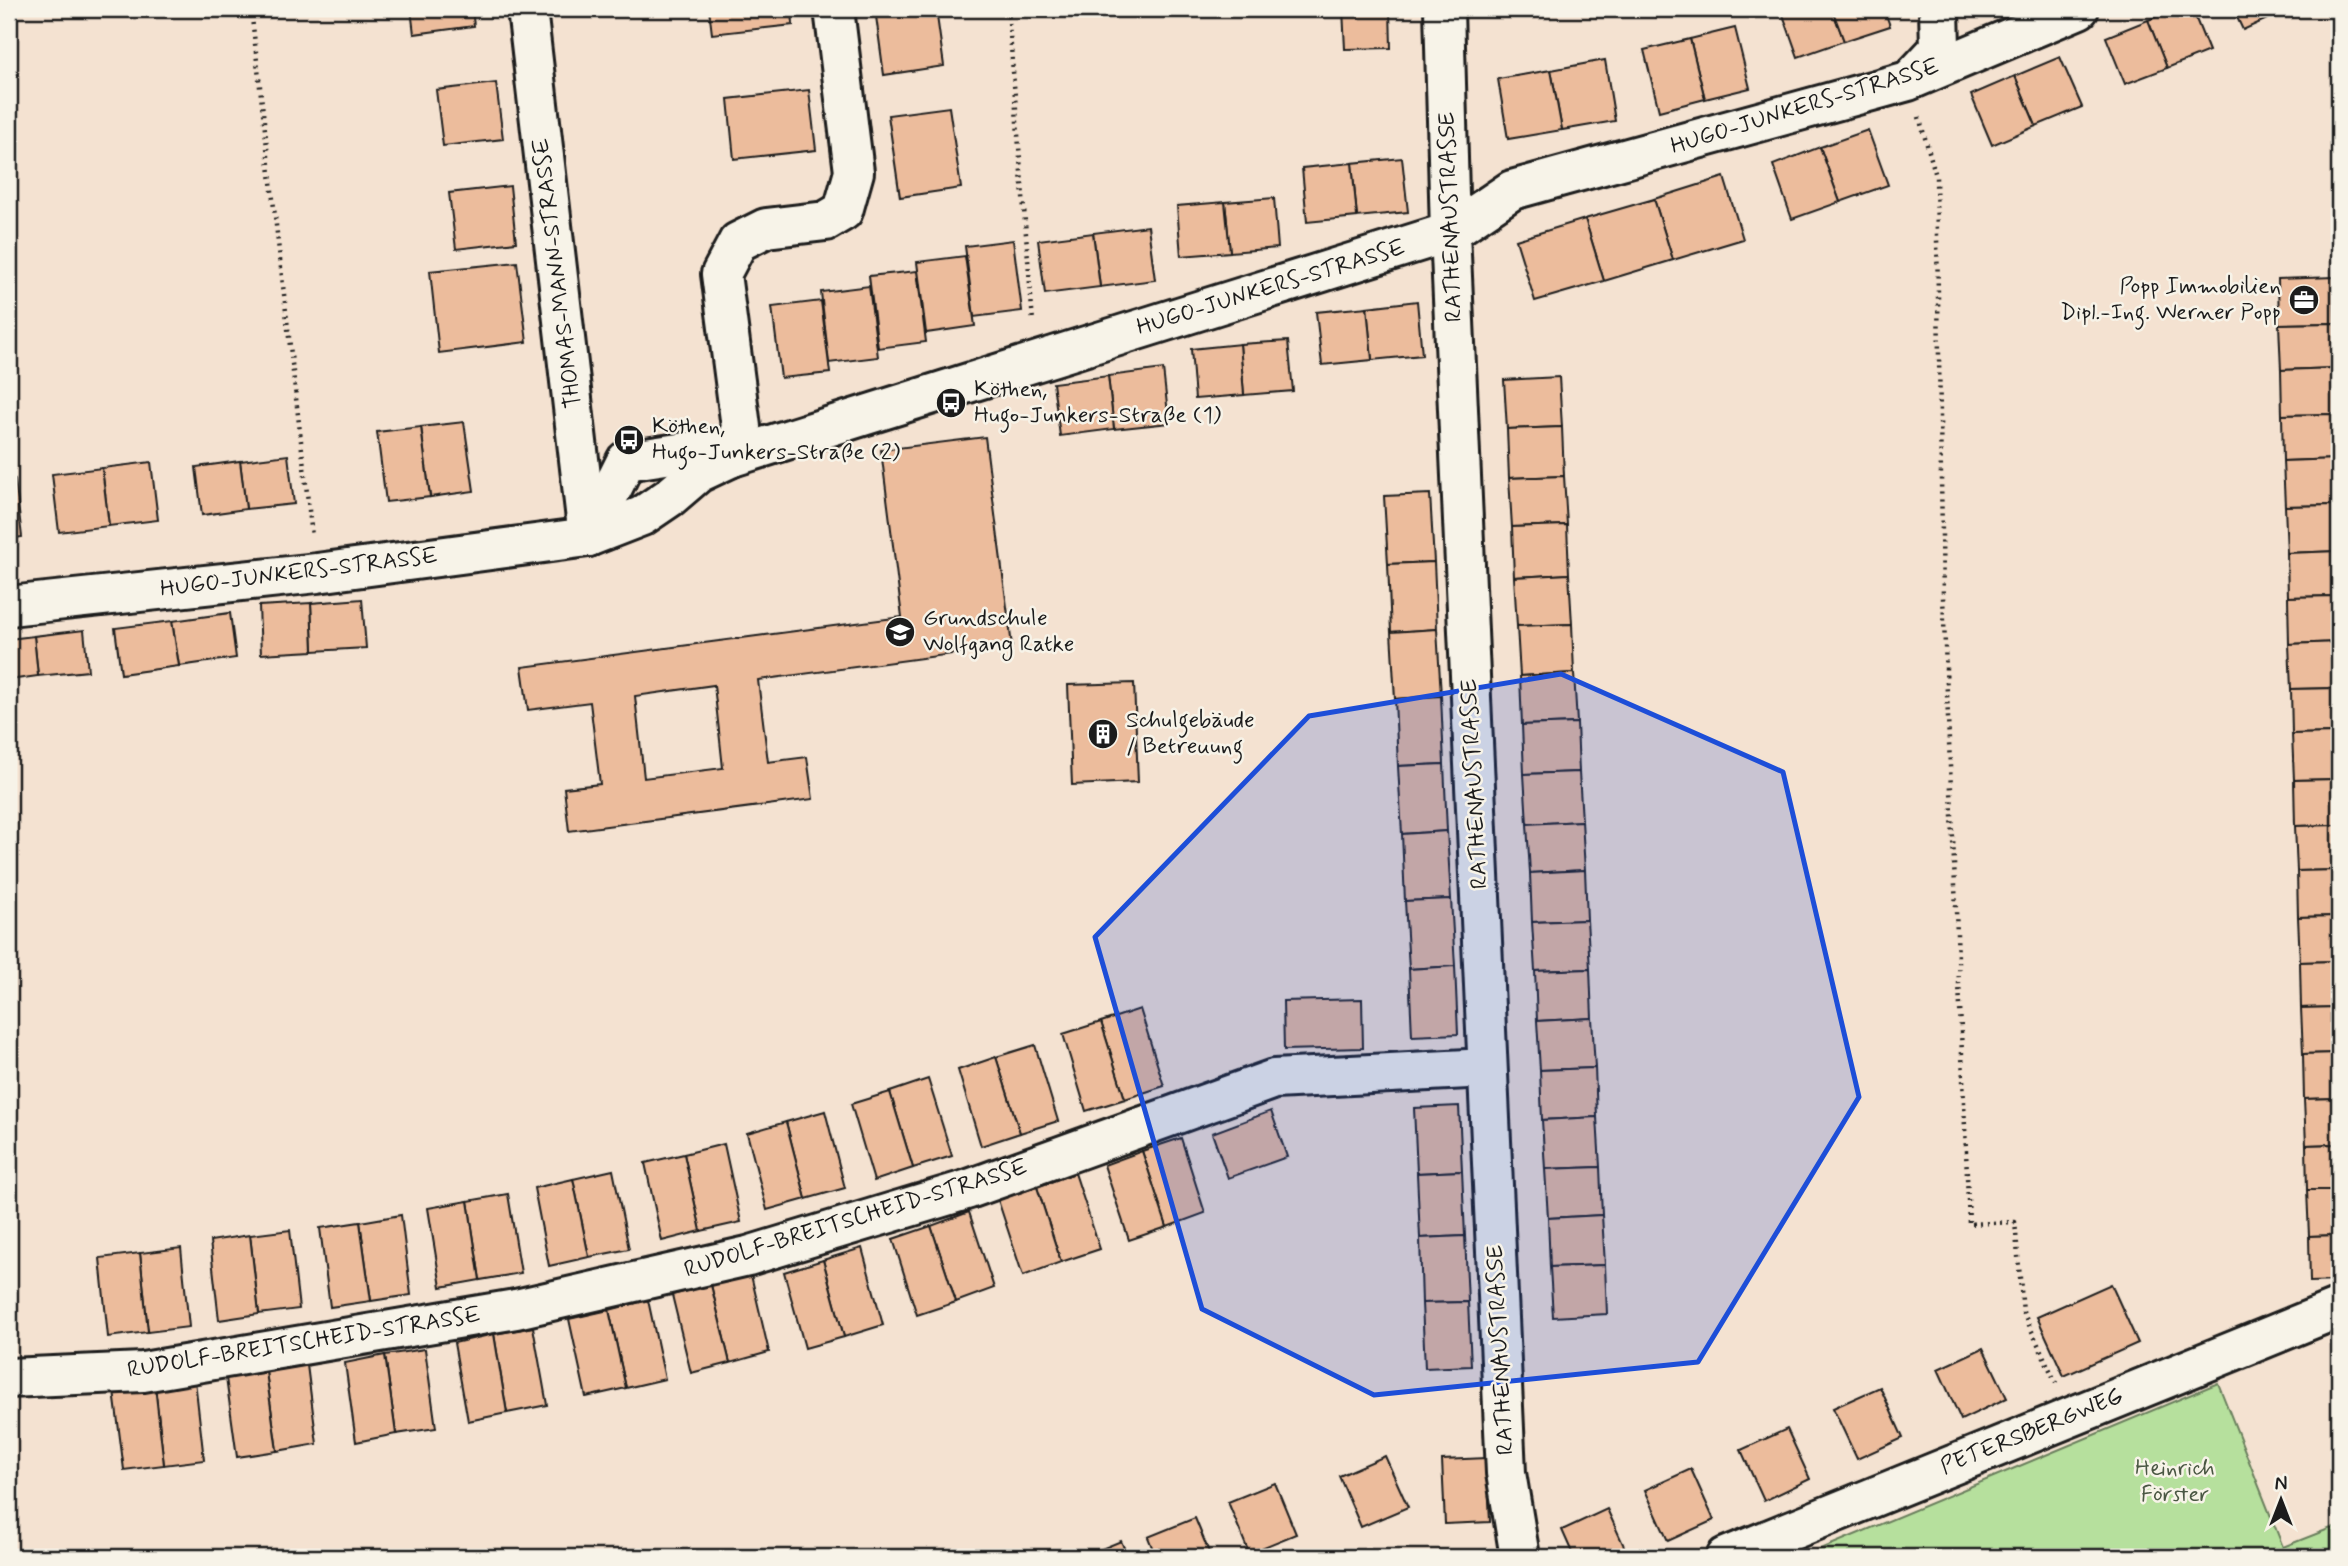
<svg xmlns="http://www.w3.org/2000/svg" width="2348" height="1566" viewBox="0 0 2348 1566" font-family="Mynerve,sans-serif">
<style>
.green{fill:#b6e09d;stroke:#697e5c;stroke-width:2}
.building{fill:#ecbc9c;stroke:#1c1c1c;stroke-width:2;fill-rule:evenodd}
.lines{fill:none;stroke-linecap:round;stroke-linejoin:round}
.minor-casing{stroke:#1c1c1c;stroke-width:44}
.path{stroke:#1c1c1c;stroke-width:4.5;stroke-dasharray:2 5;stroke-linecap:butt}
.minor{stroke:#f7f3e8;stroke-width:38}
.marked{fill:#1d4ed8;fill-opacity:0.2;stroke:#1d4ed8;stroke-width:5;stroke-linejoin:round}
.labels{text-anchor:middle;dominant-baseline:central;stroke-width:5;stroke-linejoin:round;paint-order:stroke}
.street-label{font-size:23px;fill:#1c1c1c;stroke:#f7f3e8}
.poi-label{font-size:23px;fill:#1c1c1c;stroke:#f7f3e8;text-anchor:start}
.park-label{font-size:23px;fill:#4a5743;stroke:#f7f3e8}
</style>
<rect width="100%" height="100%" fill="#f4e2d1"/>
<filter id="ink" filterUnits="userSpaceOnUse"><feTurbulence type="fractalNoise" baseFrequency=".0143" numOctaves="2"/><feDisplacementMap in="SourceGraphic" scale="14" xChannelSelector="R" yChannelSelector="G"/><feConvolveMatrix kernelMatrix="1 2 1 2 8 2 1 2 1" color-interpolation-filters="sRGB"/></filter>
<g filter="url(#ink)">
<polygon class="green" points="2218,1383 2283,1547 2339,1525 2339,1557 1802,1557"/>
<g class="building">
<polygon points="411,9 472,9 474,26 414,34"/>
<polygon points="709,9 792,9 793,25 712,34"/>
<polygon points="875,9 936,9 944,66 884,75"/>
<polygon points="1343,9 1390,9 1391,48 1345,49"/>
<polygon points="1781,9 1832,9 1844,41 1798,57"/>
<polygon points="1832,9 1884,9 1890,26 1844,41"/>
<polygon points="2176,9 2192,9 2209,51 2167,68 2148,20"/>
<polygon points="2233,9 2289,9 2243,30"/>
<polygon points="2148,20 2167,68 2125,84 2106,37"/>
<polygon points="1735,28 1750,88 1705,99 1690,39"/>
<polygon points="1690,39 1705,99 1659,111 1644,50"/>
<polygon points="2060,57 2082,107 2036,126 2015,76"/>
<polygon points="1605,60 1615,121 1562,130 1551,70"/>
<polygon points="1551,70 1562,130 1508,139 1498,79"/>
<polygon points="2015,76 2036,126 1992,145 1971,95"/>
<polygon points="496,83 503,139 443,146 436,90"/>
<polygon points="809,90 816,150 734,159 728,99"/>
<polygon points="949,107 961,188 900,197 888,115"/>
<polygon points="1868,130 1888,185 1840,202 1820,147"/>
<polygon points="1820,147 1840,202 1792,219 1773,165"/>
<polygon points="1402,158 1408,212 1357,217 1352,163"/>
<polygon points="1352,163 1357,217 1307,222 1302,168"/>
<polygon points="1724,177 1743,239 1673,260 1654,199"/>
<polygon points="510,186 516,242 456,249 449,193"/>
<polygon points="1274,198 1278,248 1230,252 1225,202"/>
<polygon points="1654,199 1673,260 1604,281 1585,219"/>
<polygon points="1225,202 1230,252 1181,256 1177,206"/>
<polygon points="1585,219 1604,281 1535,301 1516,240"/>
<polygon points="1148,226 1155,280 1100,287 1093,233"/>
<polygon points="1093,233 1100,287 1045,294 1038,240"/>
<polygon points="1013,240 1022,311 974,317 965,246"/>
<polygon points="965,256 975,326 926,333 917,262"/>
<polygon points="517,262 527,342 439,353 430,271"/>
<polygon points="917,271 926,342 878,348 869,276"/>
<polygon points="2334,277 2335,323 2279,324 2278,279"/>
<polygon points="869,286 878,357 829,363 821,292"/>
<polygon points="821,301 830,373 781,378 772,307"/>
<polygon points="1417,301 1422,355 1372,360 1367,307"/>
<polygon points="1367,307 1372,360 1322,365 1316,312"/>
<polygon points="2335,323 2336,368 2281,370 2279,324"/>
<polygon points="1288,341 1293,391 1244,395 1240,344"/>
<polygon points="1240,344 1244,395 1195,399 1191,349"/>
<polygon points="2336,368 2338,414 2282,415 2281,370"/>
<polygon points="1163,369 1169,423 1114,429 1108,376"/>
<polygon points="1108,376 1114,429 1060,436 1053,383"/>
<polygon points="1559,377 1562,427 1507,429 1504,380"/>
<polygon points="2338,414 2339,459 2283,461 2282,415"/>
<polygon points="464,422 474,491 430,497 421,427"/>
<polygon points="421,427 430,497 386,502 377,432"/>
<polygon points="1562,427 1564,476 1509,478 1507,429"/>
<path d="M 985,437 L 1012,646 L 758,680 L 768,762 L 807,757 L 813,799 L 569,831 L 564,788 L 600,784 L 590,702 L 528,710 L 522,667 L 902,617 L 881,450 ZM 714,685 L 723,768 L 644,778 L 635,696 Z"/>
<polygon points="288,455 294,504 246,509 240,461"/>
<polygon points="2339,459 2339,505 2285,506 2283,461"/>
<polygon points="240,461 246,509 202,515 196,467"/>
<polygon points="151,462 158,520 109,526 102,468"/>
<polygon points="102,468 109,526 59,532 52,474"/>
<polygon points="1564,476 1567,525 1512,527 1509,478"/>
<polygon points="15,479 22,537 9,539 9,480"/>
<polygon points="1430,494 1434,562 1388,564 1384,496"/>
<polygon points="2339,505 2339,551 2287,553 2285,506"/>
<polygon points="1567,525 1569,574 1514,577 1512,527"/>
<polygon points="2339,551 2339,596 2288,597 2287,553"/>
<polygon points="1434,562 1437,629 1391,632 1388,564"/>
<polygon points="1569,574 1572,624 1517,626 1514,577"/>
<polygon points="2339,596 2339,642 2289,644 2288,597"/>
<polygon points="362,599 366,648 313,651 311,603"/>
<polygon points="311,603 313,651 261,654 259,606"/>
<polygon points="230,613 236,658 179,666 172,621"/>
<polygon points="172,621 179,666 121,674 115,628"/>
<polygon points="1572,624 1574,673 1520,676 1517,626"/>
<polygon points="1437,629 1441,696 1395,699 1391,632"/>
<polygon points="84,630 88,671 38,676 34,636"/>
<polygon points="34,636 38,676 9,680 9,639"/>
<polygon points="2339,642 2339,688 2291,689 2289,644"/>
<polygon points="1574,673 1577,723 1522,725 1520,676"/>
<polygon points="1134,683 1138,782 1072,785 1068,685"/>
<polygon points="2339,688 2339,733 2292,734 2291,689"/>
<polygon points="1441,696 1444,764 1398,766 1395,699"/>
<polygon points="1577,723 1579,772 1524,774 1522,725"/>
<polygon points="2339,733 2339,779 2294,780 2292,734"/>
<polygon points="1444,764 1447,831 1402,834 1398,766"/>
<polygon points="1579,772 1582,821 1527,824 1524,774"/>
<polygon points="2339,779 2339,825 2295,826 2294,780"/>
<polygon points="1582,821 1585,870 1530,873 1527,824"/>
<polygon points="2339,825 2339,870 2297,871 2295,826"/>
<polygon points="1447,831 1451,899 1405,901 1402,834"/>
<polygon points="1585,870 1587,920 1532,922 1530,873"/>
<polygon points="2339,870 2339,916 2298,917 2297,871"/>
<polygon points="1451,899 1455,966 1409,969 1405,901"/>
<polygon points="2339,916 2339,961 2300,962 2298,917"/>
<polygon points="1587,920 1590,969 1535,971 1532,922"/>
<polygon points="2339,961 2339,1007 2301,1008 2300,962"/>
<polygon points="1455,966 1458,1034 1412,1036 1409,969"/>
<polygon points="1590,969 1592,1018 1537,1021 1535,971"/>
<polygon points="1362,999 1363,1048 1284,1050 1283,1001"/>
<polygon points="2339,1007 2339,1053 2303,1054 2301,1008"/>
<polygon points="1140,1009 1164,1086 1125,1099 1101,1022"/>
<polygon points="1592,1018 1595,1068 1540,1070 1537,1021"/>
<polygon points="1101,1022 1125,1099 1086,1111 1063,1034"/>
<polygon points="1035,1045 1058,1121 1020,1133 996,1057"/>
<polygon points="2339,1053 2339,1098 2304,1099 2303,1054"/>
<polygon points="996,1057 1020,1133 981,1146 958,1070"/>
<polygon points="1595,1068 1597,1117 1542,1120 1540,1070"/>
<polygon points="928,1079 952,1156 913,1168 890,1092"/>
<polygon points="890,1092 913,1168 874,1181 851,1104"/>
<polygon points="2339,1098 2339,1144 2306,1145 2304,1099"/>
<polygon points="1459,1106 1462,1171 1417,1173 1414,1108"/>
<polygon points="825,1111 845,1188 806,1199 786,1122"/>
<polygon points="1271,1111 1287,1157 1228,1178 1212,1133"/>
<polygon points="1597,1117 1600,1167 1545,1169 1542,1120"/>
<polygon points="786,1122 806,1199 767,1210 747,1133"/>
<polygon points="1181,1138 1205,1213 1167,1227 1142,1151"/>
<polygon points="724,1144 741,1222 701,1231 684,1154"/>
<polygon points="2339,1144 2339,1190 2307,1190 2306,1145"/>
<polygon points="1142,1151 1167,1227 1129,1240 1104,1165"/>
<polygon points="684,1154 701,1231 662,1241 645,1163"/>
<polygon points="1600,1167 1602,1215 1548,1218 1545,1169"/>
<polygon points="613,1170 629,1249 589,1257 573,1179"/>
<polygon points="1462,1171 1465,1236 1420,1238 1417,1173"/>
<polygon points="1075,1173 1100,1249 1061,1262 1037,1187"/>
<polygon points="573,1179 589,1257 549,1266 534,1188"/>
<polygon points="1037,1187 1061,1262 1023,1276 998,1200"/>
<polygon points="2307,1190 2339,1190 2339,1235 2309,1236"/>
<polygon points="508,1194 521,1273 480,1280 468,1201"/>
<polygon points="468,1201 480,1280 441,1287 428,1208"/>
<polygon points="969,1212 994,1288 956,1302 931,1226"/>
<polygon points="401,1215 411,1295 371,1301 360,1222"/>
<polygon points="1602,1215 1605,1265 1550,1267 1548,1218"/>
<polygon points="360,1222 371,1301 330,1307 320,1228"/>
<polygon points="931,1226 956,1302 917,1315 893,1239"/>
<polygon points="290,1230 299,1309 259,1314 250,1235"/>
<polygon points="250,1235 259,1314 219,1320 210,1241"/>
<polygon points="2339,1235 2339,1281 2310,1282 2309,1236"/>
<polygon points="1465,1236 1468,1302 1422,1303 1420,1238"/>
<polygon points="181,1248 189,1327 148,1332 140,1253"/>
<polygon points="862,1248 883,1325 844,1337 823,1260"/>
<polygon points="140,1253 148,1332 108,1337 100,1258"/>
<polygon points="823,1260 844,1337 805,1348 784,1272"/>
<polygon points="1605,1265 1607,1314 1553,1317 1550,1267"/>
<polygon points="751,1275 769,1352 730,1363 711,1285"/>
<polygon points="2111,1284 2138,1343 2064,1376 2037,1317"/>
<polygon points="711,1285 730,1363 691,1373 672,1295"/>
<polygon points="648,1300 665,1379 626,1388 609,1310"/>
<polygon points="1468,1302 1471,1366 1425,1368 1422,1303"/>
<polygon points="609,1310 626,1388 586,1397 569,1319"/>
<polygon points="533,1327 547,1405 507,1413 494,1334"/>
<polygon points="494,1334 507,1413 468,1421 454,1343"/>
<polygon points="1983,1348 2007,1398 1961,1420 1938,1369"/>
<polygon points="425,1349 436,1428 396,1434 385,1355"/>
<polygon points="385,1355 396,1434 356,1442 345,1363"/>
<polygon points="307,1365 317,1444 277,1451 266,1372"/>
<polygon points="266,1372 277,1451 237,1457 226,1378"/>
<polygon points="195,1380 204,1460 164,1465 155,1386"/>
<polygon points="155,1386 164,1465 124,1470 114,1391"/>
<polygon points="1880,1387 1903,1438 1857,1459 1833,1408"/>
<polygon points="1787,1429 1810,1479 1764,1501 1741,1450"/>
<polygon points="1385,1456 1408,1507 1361,1527 1339,1476"/>
<polygon points="1487,1458 1490,1522 1445,1524 1442,1460"/>
<polygon points="1691,1469 1714,1520 1668,1541 1645,1490"/>
<polygon points="1275,1483 1296,1534 1249,1553 1228,1502"/>
<polygon points="1607,1509 1629,1557 1574,1557 1562,1530"/>
<polygon points="1195,1518 1211,1557 1156,1557 1148,1537"/>
<polygon points="1121,1541 1128,1557 1082,1557"/>
</g>
<g class="lines">
<g class="minor-casing">
<g id="minor">
<polyline points="527,9 588,537"/>
<polyline points="1444,9 1450,232 1506,1473 1520,1557"/>
<polyline points="1911,79 1940,48 1939,9"/>
<polyline points="732,457 741,427 721,274 738,242 766,228 826,221 843,211 854,172 834,9"/>
<polyline points="588,537 626,461 711,448 732,457"/>
<polyline points="9,606 317,573 588,537 642,516 670,497 698,473 732,457 1450,232 1512,190 1908,81 2079,9"/>
<polyline points="9,1378 143,1372 516,1309 748,1256 969,1189 1274,1079 1487,1068"/>
<polyline points="1726,1557 2339,1308"/>
</g>
</g>
<g class="path">
<polyline points="251,9 312,536"/>
<polyline points="1008,9 1033,322"/>
<polyline points="1919,117 1936,176 1943,597 1969,1224 2015,1222 2023,1312 2056,1383"/>
</g>
<use href="#minor" class="minor"/>
</g>
</g>
<path class="marked" d="M 1561,674 L 1783,772 L 1859,1097 L 1698,1362 L 1374,1395 L 1202,1309 L 1095,937 L 1309,716 Z"/>
<defs>
<g id="office-disc" transform="scale(1.575)"><circle r="9.5" fill="#1c1c1c" stroke="#f7f3e8"/><path d="M-6-3h4V-5.5h4V-3h4V5H-6ZM-1-4.5V-3h2v-1.5ZM-6 0V1H6V0Z" fill="#fff"/></g>
<g id="bus-disc" transform="scale(1.575)"><circle r="9.5" fill="#1c1c1c" stroke="#f7f3e8"/><path d="M-5-6H5V4H4V6H2V4H-2V6H-4V4H-5ZM-3.5-4V0h7V-4ZM-3.5 1.2v1.5H-2V1.2ZM2 1.2v1.5H3.5V1.2Z" fill="#fff"/></g>
<g id="school-disc" transform="scale(1.575)"><circle r="9.5" fill="#1c1c1c" stroke="#f7f3e8"/><path d="M0-5L7-2L0 1L-7-2ZM-4 1L0 2.5L4 1V4Q0 6-4 4Z" fill="#fff"/></g>
<g id="building-disc" transform="scale(1.575)"><circle r="9.5" fill="#1c1c1c" stroke="#f7f3e8"/><path d="M-4-6H4V6H1V3H-1V6H-4ZM-2.5-4.3h1.7v1.8h-1.7ZM.8-4.3h1.7v1.8H.8ZM-2.5-1h1.7V.8h-1.7ZM.8-1h1.7V.8H.8Z" fill="#fff"/></g>
</defs>
<g fill-rule="evenodd">
<use href="#office-disc" x="2304" y="300"/>
<use href="#bus-disc" x="951" y="403"/>
<use href="#bus-disc" x="629" y="440"/>
<use href="#school-disc" x="900" y="632"/>
<use href="#building-disc" x="1103" y="734"/>
</g>
<g class="labels">
<g class="street-label">
<text transform="translate(1805 107) rotate(-17)">HUGO-JUNKERS-STRASSE</text>
<text transform="translate(1451 217) rotate(-92)">RATHENAUSTRASSE</text>
<text transform="translate(558 273) rotate(-97)">THOMAS-MANN-STRASSE</text>
<text transform="translate(1271 288) rotate(-17)">HUGO-JUNKERS-STRASSE</text>
<text transform="translate(299 573) rotate(-7)">HUGO-JUNKERS-STRASSE</text>
<text transform="translate(1475 784) rotate(-93)">RATHENAUSTRASSE</text>
<text transform="translate(856 1219) rotate(-17)">RUDOLF-BREITSCHEID-STRASSE</text>
<text transform="translate(304 1343) rotate(-9)">RUDOLF-BREITSCHEID-STRASSE</text>
<text transform="translate(1501 1350) rotate(-93)">RATHENAUSTRASSE</text>
<text transform="translate(2032 1432) rotate(-22)">PETERSBERGWEG</text>
</g>
<g class="poi-label">
<text x="2281" y="287" text-anchor="end">Popp Immobilien<tspan x="2281" dy="26">Dipl.-Ing. Werner Popp</tspan></text>
<text x="974" y="390">Köthen,<tspan x="974" dy="26">Hugo-Junkers-Straße (1)</tspan></text>
<text x="652" y="427">Köthen,<tspan x="652" dy="26">Hugo-Junkers-Straße (2)</tspan></text>
<text x="923" y="619">Grundschule<tspan x="923" dy="26">Wolfgang Ratke</tspan></text>
<text x="1126" y="721">Schulgebäude<tspan x="1126" dy="26">/ Betreuung</tspan></text>
</g>
<g class="park-label">
<text x="2175" y="1469">Heinrich<tspan x="2175" dy="26">Förster</tspan></text>
</g>
</g>
<rect width="2348" height="1566" fill="none" stroke="#f7f3e8" stroke-width="35"/>
<rect x="18" y="18" width="2313" height="1531" fill="none" stroke="#1c1c1c" stroke-width="2.5" filter="url(#ink)"/>
<g transform="translate(2281 1500)" stroke="#f7f3e8" stroke-width="5" paint-order="stroke">
<path d="M0-5L12 26L0 18L-12 26Z" fill="#1c1c1c"/>
<text y="-10" font-size="19" font-weight="bold" text-anchor="middle" fill="#1c1c1c">N</text>
</g>
</svg>
